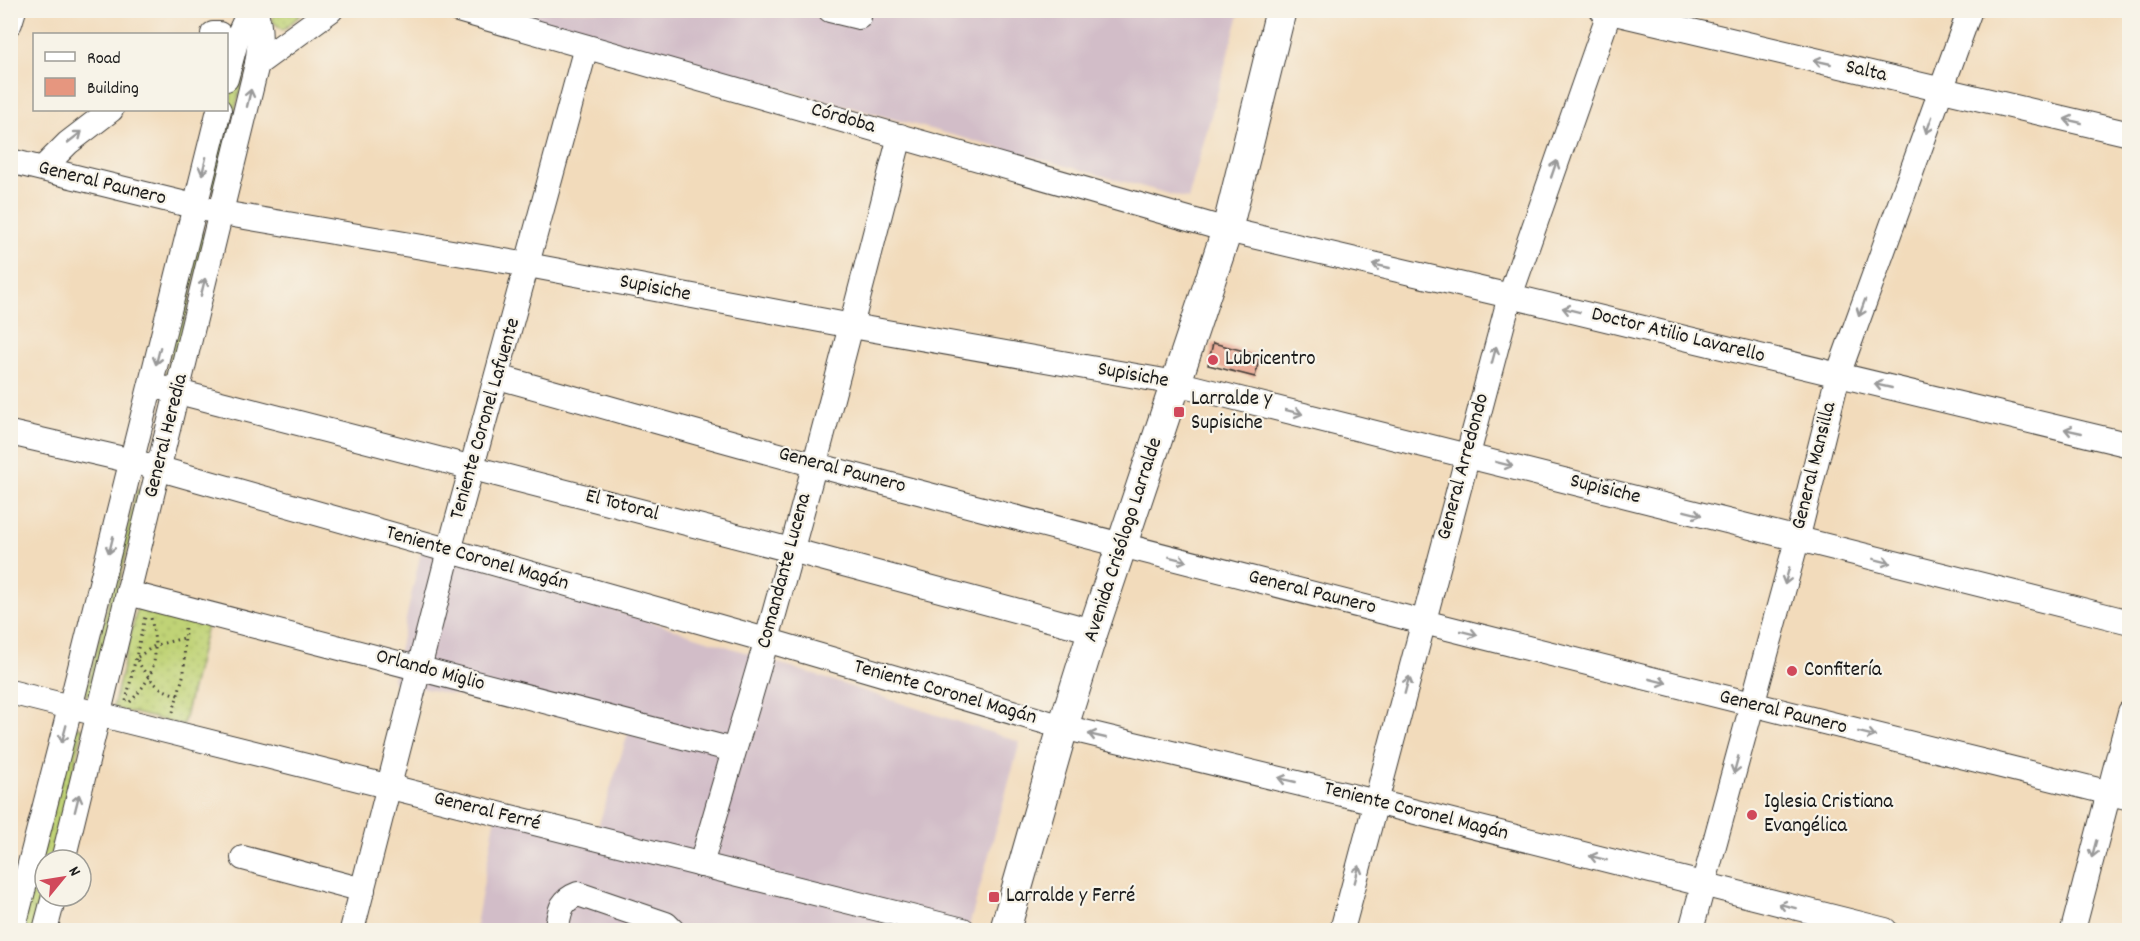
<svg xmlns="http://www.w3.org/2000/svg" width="2140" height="941" viewBox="0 0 2140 941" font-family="Dekko,sans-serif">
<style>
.industrial{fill:#d2bdc8}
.grass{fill:url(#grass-dots);stroke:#6e7849;stroke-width:1.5}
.building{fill:#e6967f}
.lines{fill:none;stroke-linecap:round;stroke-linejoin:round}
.minor-casing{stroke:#3c3934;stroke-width:26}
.major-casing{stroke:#3c3934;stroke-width:32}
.path{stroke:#3c3934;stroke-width:3;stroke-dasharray:1.5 4.5;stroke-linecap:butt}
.minor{stroke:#fff;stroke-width:24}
.major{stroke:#fff;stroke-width:30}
.oneway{stroke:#999}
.poi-dot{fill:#d1495b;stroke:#f7f3e8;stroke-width:2}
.labels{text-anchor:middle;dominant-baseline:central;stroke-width:4.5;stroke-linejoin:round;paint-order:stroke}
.street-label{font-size:21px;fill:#1c1c1c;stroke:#f7f3e8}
.poi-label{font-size:21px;fill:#1c1c1c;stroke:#f7f3e8;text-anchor:start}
</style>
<defs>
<pattern id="grass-dots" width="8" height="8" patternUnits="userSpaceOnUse" patternTransform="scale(1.5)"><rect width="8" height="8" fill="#c0d376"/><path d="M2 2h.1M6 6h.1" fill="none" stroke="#a4b566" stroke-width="1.8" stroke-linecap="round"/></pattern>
</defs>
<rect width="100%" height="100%" fill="#f7f3e8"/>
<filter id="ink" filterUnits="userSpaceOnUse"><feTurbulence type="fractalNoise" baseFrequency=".0167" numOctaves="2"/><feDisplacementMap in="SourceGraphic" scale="12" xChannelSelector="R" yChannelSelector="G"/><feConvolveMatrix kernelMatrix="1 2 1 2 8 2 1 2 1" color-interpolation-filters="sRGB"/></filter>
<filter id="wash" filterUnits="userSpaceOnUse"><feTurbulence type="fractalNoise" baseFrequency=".008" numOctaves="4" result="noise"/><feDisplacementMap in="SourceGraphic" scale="24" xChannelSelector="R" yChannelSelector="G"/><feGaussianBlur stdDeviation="1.35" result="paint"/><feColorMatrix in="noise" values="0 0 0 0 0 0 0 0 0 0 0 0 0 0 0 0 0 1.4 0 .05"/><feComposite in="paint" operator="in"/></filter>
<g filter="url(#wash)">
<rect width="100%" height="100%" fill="#f2dbbb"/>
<g class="industrial">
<polygon points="495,11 1240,11 1188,199"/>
<polygon points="422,547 1020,742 968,930 475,930 498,804 597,830 629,731 392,682"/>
</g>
<g class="grass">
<polygon points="274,11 274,10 305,11 283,30 272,21"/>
<polygon points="251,33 247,62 216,189 212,190 208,183 242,51"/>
<polygon points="200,232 205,234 172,377 165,377"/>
<polygon points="137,489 141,491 93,694 85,695"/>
<polygon points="138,605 208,622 183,725 113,708"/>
<polygon points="75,727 83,728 54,860 45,860 45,895 36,930 20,930"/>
</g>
<g id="blocks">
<polygon class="building" points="1213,343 1260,355 1255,377 1208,365"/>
</g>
</g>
<g filter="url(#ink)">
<use href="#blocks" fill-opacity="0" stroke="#3c3934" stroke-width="1.5"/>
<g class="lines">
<g class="minor-casing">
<g id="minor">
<polyline points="458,10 1227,230 1510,296 2130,445"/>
<polyline points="830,10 859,17"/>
<polyline points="1602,10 2130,134"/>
<polyline points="10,23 14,10"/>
<polyline points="213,34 219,34"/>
<polyline points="257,64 331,10"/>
<polyline points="226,79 237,38 250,10"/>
<polyline points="10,161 222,213 528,265 852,326 1176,383 2130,622"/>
<polyline points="43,168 68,143 111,110"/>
<path d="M 498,377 C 604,406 710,437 816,465 C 1252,581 1691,689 2130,798"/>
<polyline points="151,385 791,550 1093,631"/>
<polyline points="10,433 132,461 766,640 1063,727 1376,802 1885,930"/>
<polyline points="128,593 733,750"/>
<polyline points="10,692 963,930"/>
<polyline points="243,858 363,890"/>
<path d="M 63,860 L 257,64 C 260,44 262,29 255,10"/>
<path d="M 701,865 C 722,790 745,715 767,639 C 814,472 857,304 900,136"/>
<polyline points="13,930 70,708 219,110"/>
<polyline points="45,930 54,896"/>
<polyline points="352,930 449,551 586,47"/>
<path d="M 556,930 C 560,913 559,901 578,894 L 666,924 L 672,930"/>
<polyline points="1342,930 1510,296 1610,10"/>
<polyline points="1691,930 1797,540 1838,375 1970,10"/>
<polyline points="2073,930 2130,712"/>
</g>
</g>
<g class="major-casing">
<polyline id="major" points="1005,930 1063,727 1093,631 1227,230 1281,10"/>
</g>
<g class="path">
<path d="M 178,695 C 156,690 147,677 136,658 L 156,645 L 184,638"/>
<polyline points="126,701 145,617"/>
<path d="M 130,702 C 157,674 159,656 151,618"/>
<polyline points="173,712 184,673 185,627"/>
</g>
<use href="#minor" class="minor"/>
<use href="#major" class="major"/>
</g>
<defs><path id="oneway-shaft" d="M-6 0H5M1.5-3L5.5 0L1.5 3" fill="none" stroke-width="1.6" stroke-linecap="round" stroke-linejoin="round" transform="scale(1.5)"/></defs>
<g class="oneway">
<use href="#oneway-shaft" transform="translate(1822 62) rotate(-167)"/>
<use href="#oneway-shaft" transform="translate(249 98) rotate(-77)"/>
<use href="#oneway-shaft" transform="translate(2073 121) rotate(-167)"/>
<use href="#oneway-shaft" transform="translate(1929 125) rotate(110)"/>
<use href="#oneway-shaft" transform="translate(75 137) rotate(-38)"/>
<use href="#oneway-shaft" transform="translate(204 166) rotate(104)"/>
<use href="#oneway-shaft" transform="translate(1554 169) rotate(-71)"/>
<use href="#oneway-shaft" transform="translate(1381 266) rotate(-167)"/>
<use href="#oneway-shaft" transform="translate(203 287) rotate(-76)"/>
<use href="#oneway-shaft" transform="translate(1862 308) rotate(110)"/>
<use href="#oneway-shaft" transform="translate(1571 310) rotate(-166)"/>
<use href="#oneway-shaft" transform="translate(1494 355) rotate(-75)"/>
<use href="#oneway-shaft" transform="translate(158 356) rotate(104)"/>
<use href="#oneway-shaft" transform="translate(1883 386) rotate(-167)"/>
<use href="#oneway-shaft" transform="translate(1294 412) rotate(14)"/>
<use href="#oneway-shaft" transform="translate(2073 431) rotate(-167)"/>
<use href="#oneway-shaft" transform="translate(1504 464) rotate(14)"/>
<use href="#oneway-shaft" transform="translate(1693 513) rotate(14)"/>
<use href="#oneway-shaft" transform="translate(111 545) rotate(104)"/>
<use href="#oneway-shaft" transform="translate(1178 559) rotate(14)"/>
<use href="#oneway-shaft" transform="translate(1882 561) rotate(14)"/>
<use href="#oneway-shaft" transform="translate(1787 576) rotate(105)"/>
<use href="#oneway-shaft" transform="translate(1469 633) rotate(14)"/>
<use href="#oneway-shaft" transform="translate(1658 681) rotate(14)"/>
<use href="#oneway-shaft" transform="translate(1407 685) rotate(-75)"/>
<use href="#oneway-shaft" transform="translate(64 734) rotate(105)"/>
<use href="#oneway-shaft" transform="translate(1867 734) rotate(14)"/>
<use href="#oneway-shaft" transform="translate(1097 736) rotate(-167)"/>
<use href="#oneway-shaft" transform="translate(1736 765) rotate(105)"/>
<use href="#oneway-shaft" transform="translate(1287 780) rotate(-167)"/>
<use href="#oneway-shaft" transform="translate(77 803) rotate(-76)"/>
<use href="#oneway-shaft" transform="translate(2094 849) rotate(105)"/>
<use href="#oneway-shaft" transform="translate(1598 858) rotate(-166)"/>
<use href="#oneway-shaft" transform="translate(1357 874) rotate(-75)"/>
<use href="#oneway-shaft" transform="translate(1787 906) rotate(-166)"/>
</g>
</g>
<g class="poi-dot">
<circle cx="1213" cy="360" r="6"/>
<rect x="1173" y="406" width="12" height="12" rx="3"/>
<circle cx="1792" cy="671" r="6"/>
<circle cx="1752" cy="815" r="6"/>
<rect x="988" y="891" width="12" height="12" rx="3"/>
</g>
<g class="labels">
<g class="street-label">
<text transform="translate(1866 72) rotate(13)">Salta</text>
<text transform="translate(843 119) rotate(16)">Córdoba</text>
<text transform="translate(102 184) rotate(14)">General Paunero</text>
<text transform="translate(655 289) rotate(11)">Supisiche</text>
<text transform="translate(1678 336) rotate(14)">Doctor Atilio Lavarello</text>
<text transform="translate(1133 376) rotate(10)">Supisiche</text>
<text transform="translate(486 419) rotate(-74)">Teniente Coronel Lafuente</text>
<text transform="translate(167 436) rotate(-76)">General Heredia</text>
<text transform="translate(1815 466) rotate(-76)">General Mansilla</text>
<text transform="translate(1464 467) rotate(-75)">General Arredondo</text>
<text transform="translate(842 471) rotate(15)">General Paunero</text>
<text transform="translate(1605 490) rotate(14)">Supisiche</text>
<text transform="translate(622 506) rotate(15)">El Totoral</text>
<text transform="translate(1124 540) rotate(-72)">Avenida Crisólogo Larralde</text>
<text transform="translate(477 559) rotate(16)">Teniente Coronel Magán</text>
<text transform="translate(785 571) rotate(-75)">Comandante Lucena</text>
<text transform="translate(1312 593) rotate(14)">General Paunero</text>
<text transform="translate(430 671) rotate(15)">Orlando Miglio</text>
<text transform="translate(945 693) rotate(16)">Teniente Coronel Magán</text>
<text transform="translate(1783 713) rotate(14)">General Paunero</text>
<text transform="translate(487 812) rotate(14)">General Ferré</text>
<text transform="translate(1416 812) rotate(14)">Teniente Coronel Magán</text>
</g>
<g class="poi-label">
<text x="1225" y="360">Lubricentro</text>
<text x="1191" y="400">Larralde y<tspan x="1191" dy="24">Supisiche</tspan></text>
<text x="1804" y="671">Confitería</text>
<text x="1764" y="803">Iglesia Cristiana<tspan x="1764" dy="24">Evangélica</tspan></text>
<text x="1006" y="897">Larralde y Ferré</text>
</g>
</g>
<rect width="2140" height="941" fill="none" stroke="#f7f3e8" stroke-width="36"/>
<rect x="33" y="33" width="195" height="78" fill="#f7f3e8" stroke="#9f9d96" stroke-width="1.5"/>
<rect x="45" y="52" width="30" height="9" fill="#ffffff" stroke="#9f9d96" stroke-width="1.5"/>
<text x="87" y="63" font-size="18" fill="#1c1c1c">Road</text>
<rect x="45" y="78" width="30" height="18" fill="#e6967f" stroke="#9f9d96" stroke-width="1.5"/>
<text x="87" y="93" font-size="18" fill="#1c1c1c">Building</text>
<g transform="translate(63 878) rotate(60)"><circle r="28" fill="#f7f3e8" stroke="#9f9d96" stroke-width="1.5"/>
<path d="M0-4.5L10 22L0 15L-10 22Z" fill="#d1495b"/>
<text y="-9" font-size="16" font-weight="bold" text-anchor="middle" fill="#1c1c1c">N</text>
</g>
</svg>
